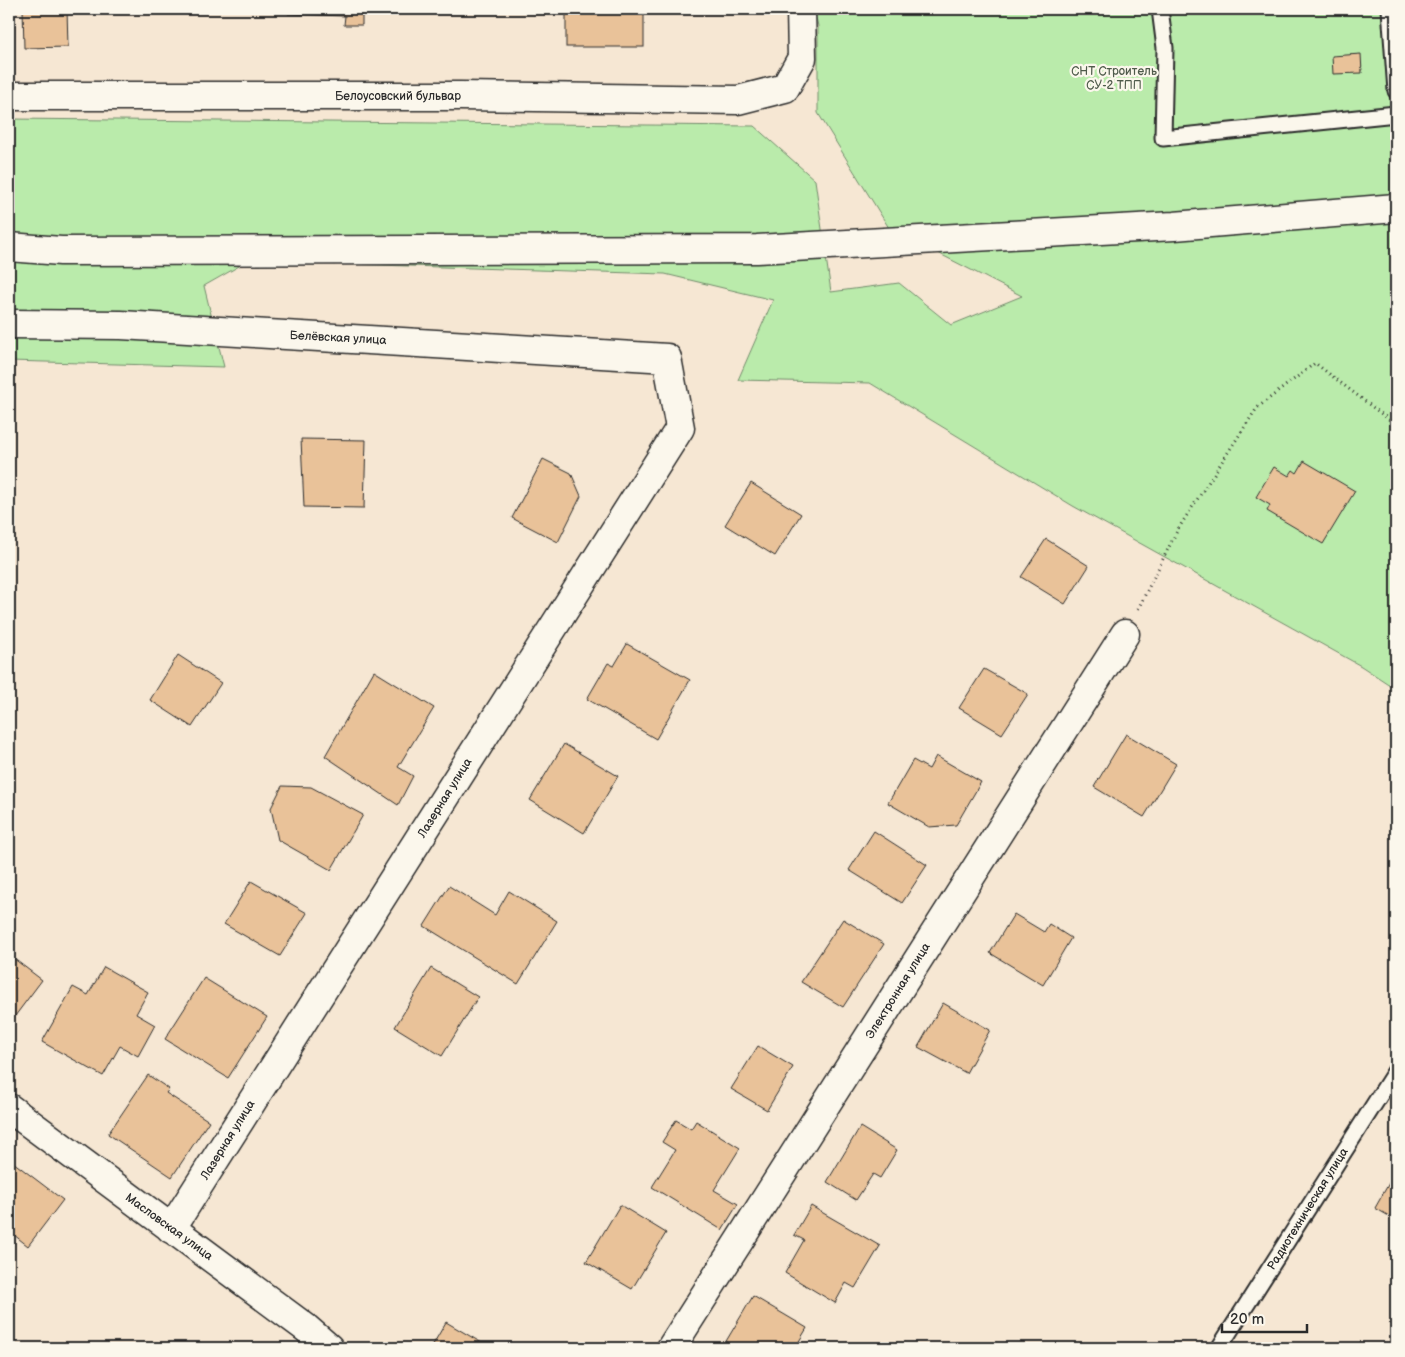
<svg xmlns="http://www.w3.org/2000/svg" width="1405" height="1357" viewBox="0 0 1405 1357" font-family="'Balsamiq Sans',sans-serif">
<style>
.green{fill:#baebab;stroke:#728b6b}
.building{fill:#e9c299;stroke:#2b2b2b}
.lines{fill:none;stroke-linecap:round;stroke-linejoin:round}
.service-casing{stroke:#2b2b2b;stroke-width:19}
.minor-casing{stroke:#2b2b2b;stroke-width:31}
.path{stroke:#2b2b2b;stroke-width:3;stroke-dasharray:1 4;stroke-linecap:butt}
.service{stroke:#fbf7ec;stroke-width:15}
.minor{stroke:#fbf7ec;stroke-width:28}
.labels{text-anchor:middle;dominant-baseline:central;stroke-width:4.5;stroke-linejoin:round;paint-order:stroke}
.park-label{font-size:12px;fill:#4f5b4b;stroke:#fbf7ec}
.street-label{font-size:12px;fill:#2b2b2b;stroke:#fbf7ec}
</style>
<rect width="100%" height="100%" fill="#f6e7d3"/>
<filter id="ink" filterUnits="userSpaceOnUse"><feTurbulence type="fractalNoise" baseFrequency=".02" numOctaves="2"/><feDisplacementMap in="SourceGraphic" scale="10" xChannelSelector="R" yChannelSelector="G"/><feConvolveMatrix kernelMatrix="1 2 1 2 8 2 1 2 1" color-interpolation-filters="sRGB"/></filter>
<g filter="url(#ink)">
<polygon class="green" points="814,9 1396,9 1396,689 1361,666 1073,506 870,383 738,380 773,300 665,274 248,261 204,286 224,367 9,361 9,119 754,126 815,180 831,292 899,283 951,325 1022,296 889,228 818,113 818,26"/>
<g class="building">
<polygon points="23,9 67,9 68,47 24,48"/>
<polygon points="288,9 362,9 362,25 344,25 345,16 288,14"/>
<rect x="566" y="9" width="78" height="38"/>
<polygon points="1361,54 1362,73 1333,74 1332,56"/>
<polygon points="301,439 366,440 364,508 304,507"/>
<polygon points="543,459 571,473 581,496 558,542 512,518"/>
<polygon points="1304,461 1355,491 1323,544 1267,511 1270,505 1256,497 1274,467 1289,476 1293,470 1297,473"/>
<polygon points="751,483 801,514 775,556 725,525"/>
<polygon points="1046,539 1089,566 1065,604 1021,577"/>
<polygon points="627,644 690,680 656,739 587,699 608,663 614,666"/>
<polygon points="178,655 221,683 192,727 150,700"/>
<polygon points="984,669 1028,694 1002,734 959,708"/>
<polygon points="374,671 434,708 398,767 413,776 398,805 325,756"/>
<polygon points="1126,734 1176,764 1144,817 1094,787"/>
<polygon points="564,744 618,776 584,833 530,800"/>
<polygon points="936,756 981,782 956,825 929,827 888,803 913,760 929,769"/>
<polygon points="282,786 311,787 363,815 331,870 278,840 271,808"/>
<polygon points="874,831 927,865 902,903 849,870"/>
<polygon points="251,881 307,913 280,956 224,924"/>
<polygon points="449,886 495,915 509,891 557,921 518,984 424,926"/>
<polygon points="1014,914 1044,932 1049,924 1071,938 1043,985 990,953"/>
<polygon points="843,919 884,944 843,1007 801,982"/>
<polygon points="9,955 42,980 12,1020 9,1018"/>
<polygon points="104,967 148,992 136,1014 155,1025 138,1056 120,1046 103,1076 42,1042 73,987 88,995"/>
<polygon points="431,968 478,997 442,1056 395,1027"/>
<polygon points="204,978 267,1017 228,1078 165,1039"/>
<polygon points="943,1003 990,1030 966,1073 918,1047"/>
<polygon points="758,1046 793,1067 767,1110 731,1089"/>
<polygon points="148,1075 169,1089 166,1093 209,1121 172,1177 108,1134"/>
<polygon points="676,1120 691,1129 696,1121 740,1148 714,1190 738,1204 722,1230 652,1187 675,1150 662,1142"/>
<polygon points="860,1127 897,1150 880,1178 873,1174 856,1200 827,1182"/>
<polygon points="9,1159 63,1200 28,1246 9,1231"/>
<polygon points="1393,1176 1396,1178 1396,1220 1375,1208"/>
<polygon points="620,1205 666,1233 632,1289 586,1262"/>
<polygon points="811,1206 880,1246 855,1288 846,1283 835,1303 785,1273 804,1240 794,1235"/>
<polygon points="753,1296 807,1328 795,1348 722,1348"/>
<polygon points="446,1322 487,1346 486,1348 431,1348"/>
</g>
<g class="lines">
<g class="service-casing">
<g id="service">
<polyline points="1160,9 1165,48 1163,138 1396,114"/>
<polyline points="1390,9 1396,91"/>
<polyline points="1219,1348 1396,1070"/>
</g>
</g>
<g class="minor-casing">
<g id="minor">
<polyline points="9,96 460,96 738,100 785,88 802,58 801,9"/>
<polyline points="9,247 61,251 757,249 1174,226 1396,208"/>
<polyline points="9,324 121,325 667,358 680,428 171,1229"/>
<polyline points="9,1108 306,1328 329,1348"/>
<polyline points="671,1348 1125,634"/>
</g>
</g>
<polyline class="path" points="1138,609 1178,529 1257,408 1315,363 1396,425"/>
<use href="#service" class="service"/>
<use href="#minor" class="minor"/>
</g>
</g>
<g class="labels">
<g class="park-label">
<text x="1114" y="71">СНТ Строитель<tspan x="1114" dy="14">СУ-2 ТПП</tspan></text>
</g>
<g class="street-label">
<text x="398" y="96">Белоусовский бульвар</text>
<text transform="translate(338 338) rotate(3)">Белёвская улица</text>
<text transform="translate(445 798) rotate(-58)">Лазерная улица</text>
<text transform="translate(898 991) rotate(-58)">Электронная улица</text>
<text transform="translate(228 1140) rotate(-58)">Лазерная улица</text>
<text transform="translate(1308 1209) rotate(-58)">Радиотехническая улица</text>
<text transform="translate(169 1227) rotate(36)">Масловская улица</text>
</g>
</g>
<rect width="1405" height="1357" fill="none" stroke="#fbf7ec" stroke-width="30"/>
<rect x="15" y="15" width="1375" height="1327" fill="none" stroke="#2b2b2b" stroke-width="2" filter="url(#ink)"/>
<path d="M1222 1324v8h85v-8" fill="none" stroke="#2b2b2b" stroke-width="2.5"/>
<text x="1230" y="1324" font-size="15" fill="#2b2b2b" stroke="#fbf7ec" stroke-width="4" paint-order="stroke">20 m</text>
</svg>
